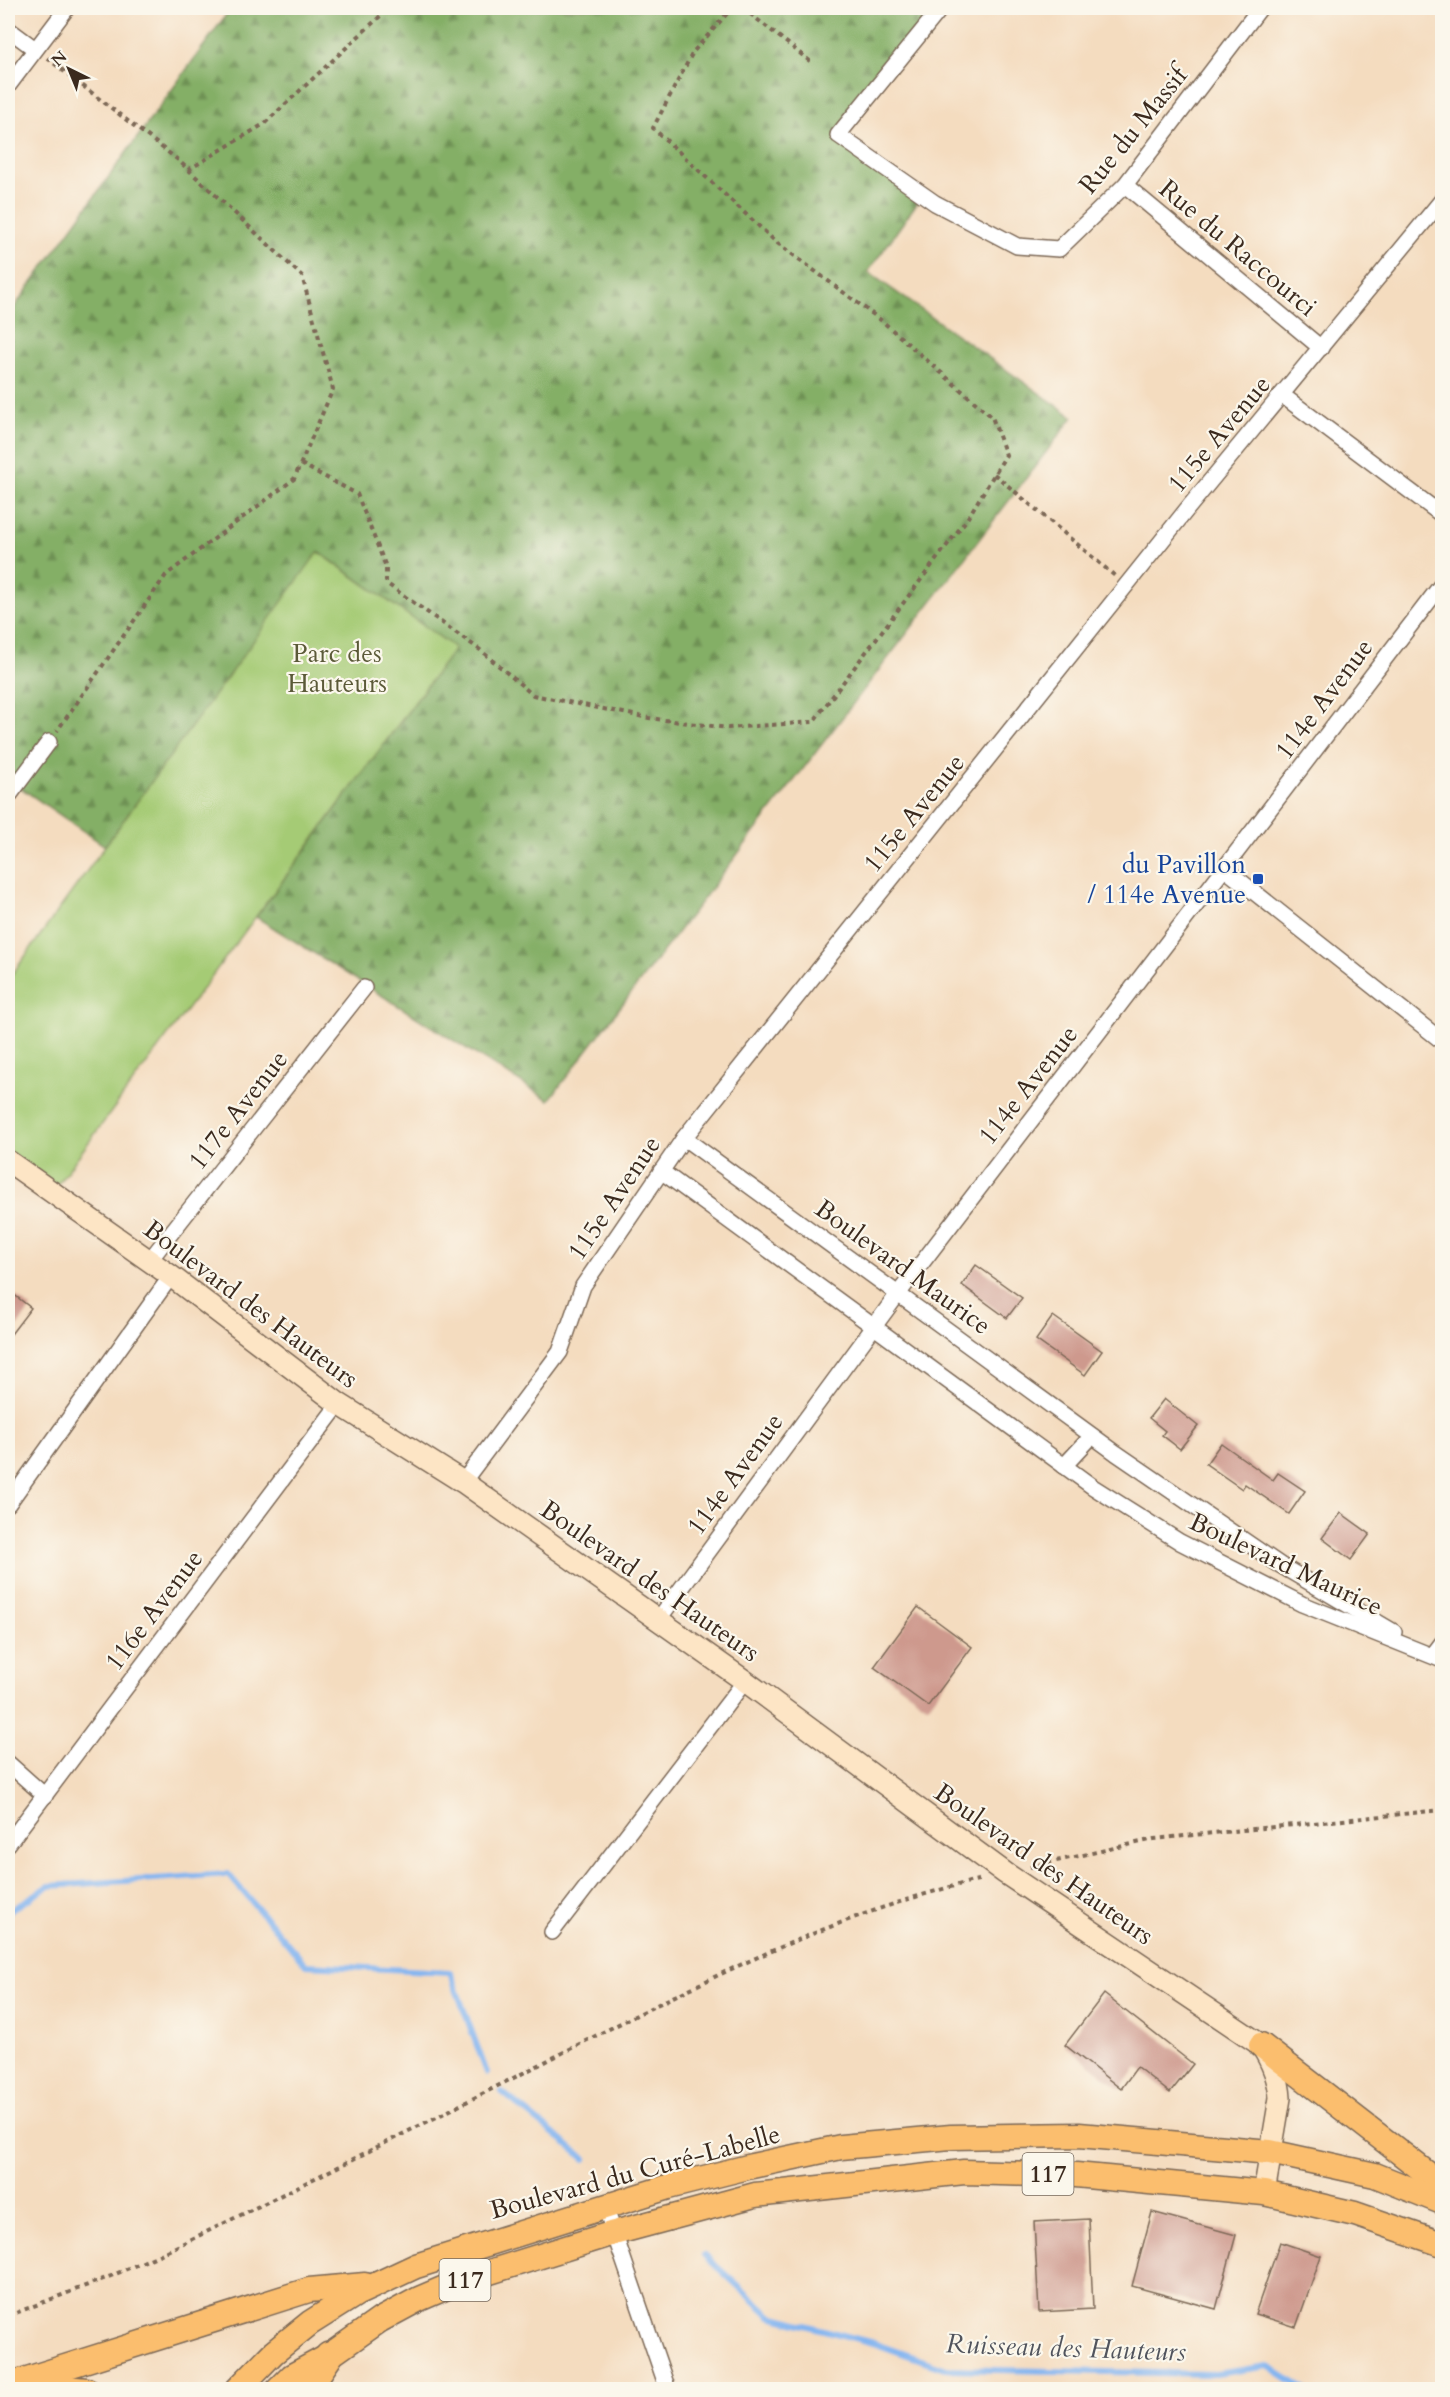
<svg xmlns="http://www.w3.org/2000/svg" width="1450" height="2397" viewBox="0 0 1450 2397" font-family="Cardo,serif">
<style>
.forest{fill:url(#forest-firs);stroke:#606c42;stroke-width:1.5}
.park{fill:#a5cb75;stroke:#707a4a;stroke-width:1.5}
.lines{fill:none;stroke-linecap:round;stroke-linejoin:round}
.stream{stroke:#84b5f0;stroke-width:6}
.building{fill:#ce998d}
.street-casing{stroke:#7c6856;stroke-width:18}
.secondary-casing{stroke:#7c6856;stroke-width:24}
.primary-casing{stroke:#7c6856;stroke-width:27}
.highway-casing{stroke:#7c6856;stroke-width:30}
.path{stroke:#7c6856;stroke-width:4;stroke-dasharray:4.5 4.5;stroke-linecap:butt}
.street{stroke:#fff;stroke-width:15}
.secondary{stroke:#fde5c5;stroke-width:21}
.primary{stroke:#fbbe6e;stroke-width:24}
.highway{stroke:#fbbe6e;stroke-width:27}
.transit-dot{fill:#1a4fb4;stroke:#fbf7ec;stroke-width:2}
.labels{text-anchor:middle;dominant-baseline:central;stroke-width:4.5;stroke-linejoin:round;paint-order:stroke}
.shield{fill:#fbf7ec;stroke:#75685c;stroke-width:1.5}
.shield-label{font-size:24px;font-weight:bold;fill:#3b2a1e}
.street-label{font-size:26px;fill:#3b2a1e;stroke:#fbf7ec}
.park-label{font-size:26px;fill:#5b5a38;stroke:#fbf7ec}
.transit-label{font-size:26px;fill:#164399;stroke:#fbf7ec;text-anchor:end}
.water-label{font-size:27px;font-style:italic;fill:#51545d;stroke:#fbf7ec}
</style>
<defs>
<pattern id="forest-firs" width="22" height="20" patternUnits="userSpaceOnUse" patternTransform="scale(1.5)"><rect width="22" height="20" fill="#84af66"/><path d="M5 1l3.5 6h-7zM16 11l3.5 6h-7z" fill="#6d8f53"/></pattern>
</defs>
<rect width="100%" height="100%" fill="#fbf7ec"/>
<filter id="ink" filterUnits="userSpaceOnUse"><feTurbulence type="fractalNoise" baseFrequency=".0167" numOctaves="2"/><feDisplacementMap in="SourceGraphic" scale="12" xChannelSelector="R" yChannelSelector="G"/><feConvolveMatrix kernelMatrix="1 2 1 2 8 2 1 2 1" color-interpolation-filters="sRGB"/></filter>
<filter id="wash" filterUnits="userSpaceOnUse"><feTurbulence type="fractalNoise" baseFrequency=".008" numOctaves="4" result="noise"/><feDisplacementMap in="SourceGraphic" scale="24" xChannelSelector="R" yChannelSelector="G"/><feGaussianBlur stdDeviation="1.35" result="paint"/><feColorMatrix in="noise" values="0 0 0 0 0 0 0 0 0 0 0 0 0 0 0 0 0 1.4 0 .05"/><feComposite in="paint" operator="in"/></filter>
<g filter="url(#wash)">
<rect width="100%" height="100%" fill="#f4dcbf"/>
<polygon class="forest" points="231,8 941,8 836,135 922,196 868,272 1073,417 549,1100 256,917 455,648 319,552 105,846 8,779 8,316"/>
<polygon class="park" points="318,552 455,648 54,1189 8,1156 8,980"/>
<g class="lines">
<g class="stream">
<polyline points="8,1912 49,1886 228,1874 306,1965 450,1972 487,2073"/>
<polyline points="502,2092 585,2159"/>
<polyline points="704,2255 771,2316 873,2343 947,2369 1216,2374 1268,2366 1305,2390"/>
</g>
</g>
<g id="blocks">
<g class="building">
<polygon points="976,1265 1022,1298 1007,1318 962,1285"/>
<polygon points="8,1290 31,1308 8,1338"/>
<polygon points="1053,1316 1102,1351 1085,1375 1036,1340"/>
<polygon points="1164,1399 1198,1426 1180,1449 1162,1435 1165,1431 1149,1418"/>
<polygon points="1221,1443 1273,1480 1278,1473 1305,1491 1289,1514 1245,1484 1242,1489 1206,1464"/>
<polygon points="1341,1513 1370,1534 1351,1560 1322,1538"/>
<polygon points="918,1607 972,1647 928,1706 874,1667"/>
<polygon points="1104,1994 1193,2064 1170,2093 1137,2067 1121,2089 1065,2045"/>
<polygon points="1152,2212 1236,2235 1216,2309 1132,2286"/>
<polygon points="1089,2219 1093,2309 1039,2312 1034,2222"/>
<polygon points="1280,2242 1321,2256 1296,2327 1255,2314"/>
</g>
</g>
</g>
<g filter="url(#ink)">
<use href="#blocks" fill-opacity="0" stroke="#7c6856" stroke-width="1.5"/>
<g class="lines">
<g class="street-casing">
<g id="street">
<polyline points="941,8 838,135 935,203 1017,246 1059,249 1125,185 1260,8"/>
<polyline points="8,29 35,49"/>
<polyline points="8,86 67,8"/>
<polyline points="1125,185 1321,348"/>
<polyline points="1282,395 1442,515"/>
<polyline points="8,797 49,742"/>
<polyline points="1225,869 1442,1041"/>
<polyline points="684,1138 1116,1453 1280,1565 1394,1632"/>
<polyline points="661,1171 1093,1487 1180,1542 1302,1604 1442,1660"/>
<polyline points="149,1261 364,988"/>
<polyline points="1064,1466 1092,1436"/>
<polyline points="463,1482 560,1352 583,1286 684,1138 1188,508 1442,200"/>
<polyline points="8,1504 171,1276"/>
<polyline points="658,1620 898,1294 1442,584"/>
<polyline points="1433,1655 1442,1643"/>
<polyline points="8,1763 45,1796"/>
<polyline points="8,1844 339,1404"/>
<polyline points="552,1932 745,1681"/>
<polyline points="605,2206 668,2390"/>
</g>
</g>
<g class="secondary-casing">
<path id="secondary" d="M 8,1161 L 171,1276 L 339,1404 L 463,1482 L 745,1681 L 1005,1873 L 1261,2045 C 1272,2062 1279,2078 1280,2098 L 1264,2193"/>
</g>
<g class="primary-casing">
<g id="primary">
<polyline points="1261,2045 1442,2185"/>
<polyline points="23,2384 87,2390"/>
<polyline points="8,2385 309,2290 365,2285"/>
<polyline points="237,2390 273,2353 310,2323 356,2294 416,2266 668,2187 752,2166 841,2147 951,2137 1079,2135 1270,2152 1375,2175 1442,2202"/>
<polyline points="278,2390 292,2376 329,2356 380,2320 419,2299 461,2281 614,2233 755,2195 964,2172 1076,2175 1264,2193 1355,2214 1442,2244"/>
</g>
</g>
<g class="highway-casing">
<polyline id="highway" points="306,2390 329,2356"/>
</g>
<g class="path">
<polyline points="743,8 811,62"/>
<polyline points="47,58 178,160 302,276 333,389 294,479 166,575 57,731"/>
<polyline points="188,170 264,124 389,8"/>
<polyline points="301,464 357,494 386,567 386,583 479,649 533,695 649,718 728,728 813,722 967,519 1006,455 992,417 882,321 776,242 653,128 693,52 732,8"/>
<polyline points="994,474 1115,576"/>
<polyline points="1030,1867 1154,1839 1442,1810"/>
<path d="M 8,2316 L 111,2276 L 161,2254 C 287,2193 411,2130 535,2067 C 679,1993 824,1916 982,1879"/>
</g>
<use href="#street" class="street"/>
<use href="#secondary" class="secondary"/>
<use href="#primary" class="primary"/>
<use href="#highway" class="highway"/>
</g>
</g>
<rect class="transit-dot" x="1252" y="873" width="12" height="12" rx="3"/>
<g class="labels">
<g class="shield">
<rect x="1022.5" y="2153" width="51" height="42" rx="4.5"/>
<rect x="439.5" y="2259" width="51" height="42" rx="4.5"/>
</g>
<g class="shield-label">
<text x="1048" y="2174">117</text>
<text x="465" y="2280">117</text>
</g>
<g class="street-label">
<text transform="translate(1133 130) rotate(-51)">Rue du Massif</text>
<text transform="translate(1238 248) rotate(40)">Rue du Raccourci</text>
<text transform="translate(1219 434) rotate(-50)">115e Avenue</text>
<text transform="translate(1324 699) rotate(-53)">114e Avenue</text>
<text transform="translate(914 813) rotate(-51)">115e Avenue</text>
<text transform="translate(1028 1085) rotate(-52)">114e Avenue</text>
<text transform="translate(238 1110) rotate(-52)">117e Avenue</text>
<text transform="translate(614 1198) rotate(-56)">115e Avenue</text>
<text transform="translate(903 1267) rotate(36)">Boulevard Maurice</text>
<text transform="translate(251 1304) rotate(37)">Boulevard des Hauteurs</text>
<text transform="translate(735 1474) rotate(-54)">114e Avenue</text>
<text transform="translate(1286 1564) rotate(25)">Boulevard Maurice</text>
<text transform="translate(650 1581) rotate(35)">Boulevard des Hauteurs</text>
<text transform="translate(154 1610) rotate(-53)">116e Avenue</text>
<text transform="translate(1044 1864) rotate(35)">Boulevard des Hauteurs</text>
<text transform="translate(635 2172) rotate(-15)">Boulevard du Curé-Labelle</text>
</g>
<g class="park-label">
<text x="337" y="653">Parc des<tspan x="337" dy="30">Hauteurs</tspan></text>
</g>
<g class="transit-label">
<text x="1246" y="864">du Pavillon<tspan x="1246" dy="30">/ 114e Avenue</tspan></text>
</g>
<g class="water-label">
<text transform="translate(1066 2348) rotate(2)">Ruisseau des Hauteurs</text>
</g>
</g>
<rect width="1450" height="2397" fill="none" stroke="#fbf7ec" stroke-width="30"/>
<g transform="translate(69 69) rotate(317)" stroke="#fbf7ec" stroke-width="4.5" paint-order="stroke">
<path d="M0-4.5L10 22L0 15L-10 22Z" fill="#3b2a1e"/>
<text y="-9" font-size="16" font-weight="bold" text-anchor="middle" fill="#3b2a1e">N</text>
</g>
</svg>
